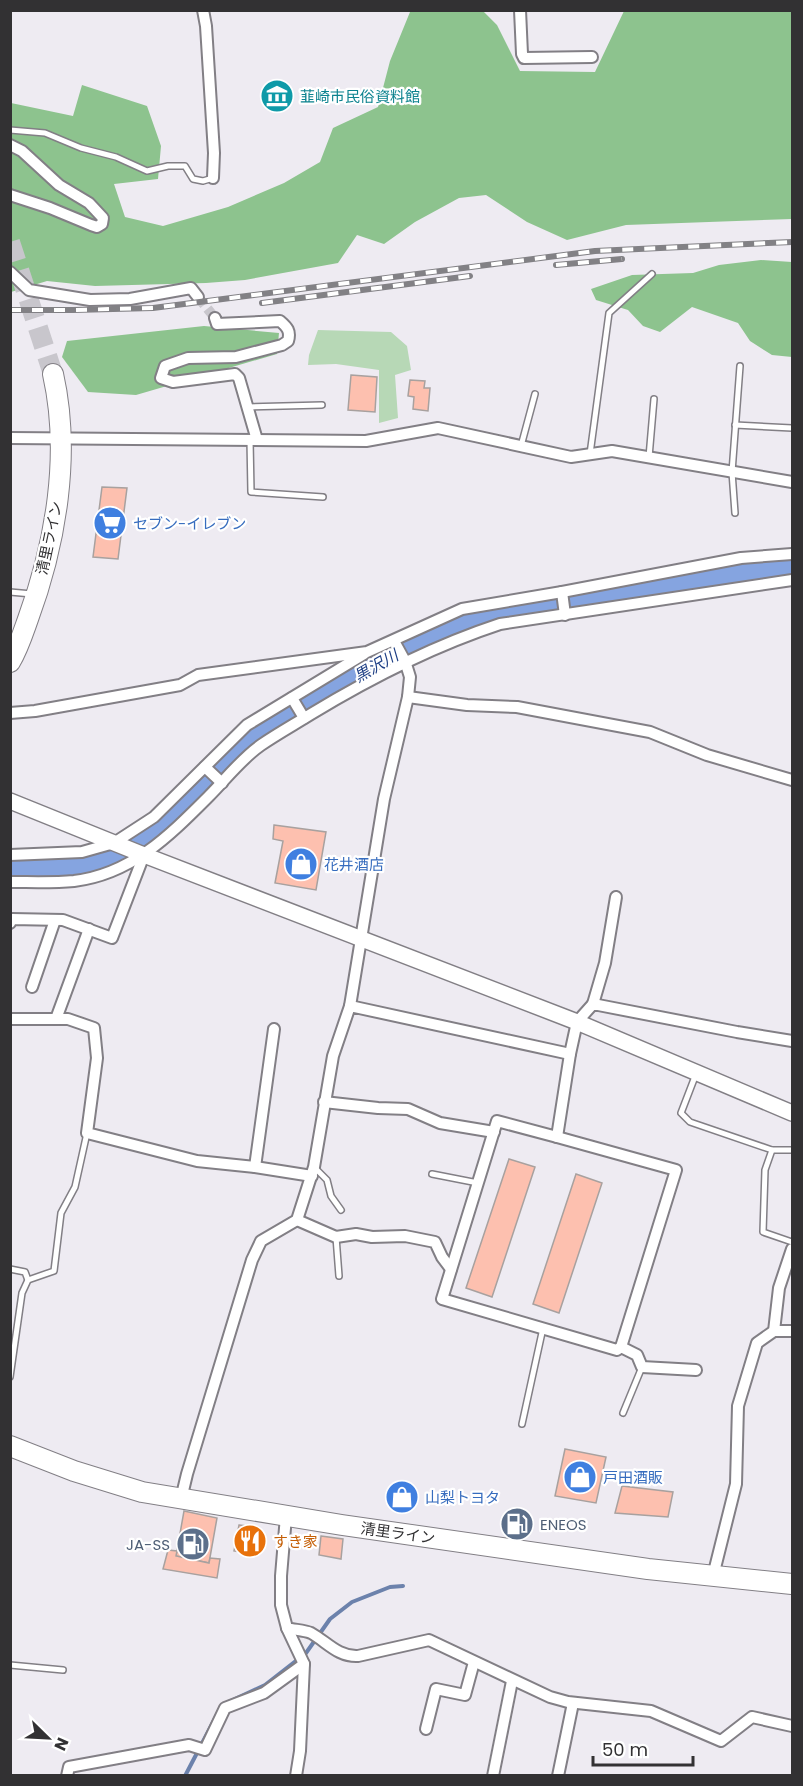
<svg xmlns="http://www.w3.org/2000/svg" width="803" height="1786" viewBox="0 0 803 1786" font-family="Poppins,'Noto Sans JP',sans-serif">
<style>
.green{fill:#b7d8b6}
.forest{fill:#8dc38e}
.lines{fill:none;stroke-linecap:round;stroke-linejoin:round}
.stream{stroke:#6c82ac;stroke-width:4}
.river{stroke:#85a4e0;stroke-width:24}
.building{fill:#fdc0af;stroke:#a8a19f;stroke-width:1.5}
.street-tunnel{stroke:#c8c6cc;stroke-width:10;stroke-dasharray:10 5;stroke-linecap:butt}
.highway-tunnel{stroke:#c8c6cc;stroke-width:20;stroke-dasharray:20 10;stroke-linecap:butt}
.lane-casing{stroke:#827f85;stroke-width:8}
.street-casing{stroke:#827f85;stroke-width:14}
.secondary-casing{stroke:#827f85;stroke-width:18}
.highway-casing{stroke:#827f85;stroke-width:22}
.lane{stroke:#fff;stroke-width:5}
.street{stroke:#fff;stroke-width:10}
.secondary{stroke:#fff;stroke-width:15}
.highway{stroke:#fff;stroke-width:20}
.rail-casing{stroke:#828185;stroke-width:6}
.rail{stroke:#fff;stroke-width:4;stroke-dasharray:11;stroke-linecap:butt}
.labels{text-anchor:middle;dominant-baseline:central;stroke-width:4.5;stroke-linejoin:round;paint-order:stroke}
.culture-label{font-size:15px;fill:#0d838f;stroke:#fff;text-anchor:start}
.shop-label{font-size:15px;fill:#366cbe;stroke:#fff;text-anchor:start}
.street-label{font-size:15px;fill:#323133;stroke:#fff}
.service-label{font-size:15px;fill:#4e5e75;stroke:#fff;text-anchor:start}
.food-label{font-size:15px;fill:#c56008;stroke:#fff;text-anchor:start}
.water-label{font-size:16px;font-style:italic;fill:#1e3f85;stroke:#fff}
</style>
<rect width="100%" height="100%" fill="#eeebf2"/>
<polygon class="green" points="318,330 391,332 407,346 411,370 395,375 398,418 379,423 379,370 336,364 308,365 309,355"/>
<g class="forest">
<polygon points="414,11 483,11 497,25 520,71 595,72 624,11 792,11 792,219 626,225 567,240 527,222 486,195 459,198 415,222 384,244 357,235 338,263 245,280 206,283 95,286 47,281 11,292 11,103 73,116 82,85 147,106 161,146 158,179 114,184 125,217 163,226 228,207 284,183 320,162 333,128 378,107 390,61 410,12"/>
<polygon points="761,260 792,262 792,357 772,355 750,341 738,323 692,307 660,332 643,326 628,310 596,300 591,289 632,275 693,273 719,265"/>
<polygon points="204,326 279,333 277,354 136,395 88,392 62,357 67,341"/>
</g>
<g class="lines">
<polyline class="stream" points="185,1776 222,1705 265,1685 306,1653 330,1619 352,1602 390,1587 403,1586"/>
<polyline class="river" points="10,871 59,870 105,864 154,832 243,747 280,721 355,676 413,645 463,622 792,568"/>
</g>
<g class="building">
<polygon points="351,375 377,377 375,412 348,410"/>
<polygon points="410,380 425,381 424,388 430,388 428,411 413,409 414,397 408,396"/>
<polygon points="102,487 127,488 118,559 93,557"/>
<polygon points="274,825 326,832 316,890 275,883 283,841 273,839"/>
<polygon points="509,1159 535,1167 492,1297 466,1288"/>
<polygon points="576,1174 602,1183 559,1313 533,1304"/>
<polygon points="565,1449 606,1457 596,1503 555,1496"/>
<polygon points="622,1486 673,1492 668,1517 615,1513"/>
<polygon points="184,1511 217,1518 209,1563 176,1556"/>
<polygon points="239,1525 257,1527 253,1554 234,1551"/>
<polygon points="321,1536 343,1539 341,1559 319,1555"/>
<polygon points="168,1550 177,1551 176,1556 209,1563 210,1558 220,1559 217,1578 163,1569"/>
</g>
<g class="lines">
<polyline class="street-tunnel" points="198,297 215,318"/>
<polyline class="highway-tunnel" points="10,242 53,374"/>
<g class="lane-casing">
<g id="lane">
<polyline points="10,130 45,133 81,148 116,157 147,171 168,166 185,166 193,179 203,181 213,178"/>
<polyline points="247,407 322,405"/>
<polyline points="735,425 792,428"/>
<polyline points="250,440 251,492 323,497"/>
<polyline points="521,446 535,394"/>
<polyline points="590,454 609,313 652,274"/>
<polyline points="649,457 654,399"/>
<polyline points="735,513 732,472 740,366"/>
<polyline points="10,592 32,594"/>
<polyline points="696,1074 681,1113 690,1122 772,1150 792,1150"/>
<polyline points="772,1150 765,1170 763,1232 792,1242"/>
<polyline points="314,1167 327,1180 331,1196 341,1210"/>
<polyline points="432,1174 478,1183"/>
<polyline points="336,1237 339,1276"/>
<polyline points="10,1269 25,1272 28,1280"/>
<polyline points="10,1377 22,1293 28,1280 54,1271 61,1213 75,1187 87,1133"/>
<polyline points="623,1413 642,1367"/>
<polyline points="522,1424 543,1328"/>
<polyline points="10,1665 63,1670"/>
</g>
</g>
<g class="street-casing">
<g id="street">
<polyline points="203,10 206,26 214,153 213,178"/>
<polyline points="520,10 522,54 524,58 592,57"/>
<polyline points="10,145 22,151 59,185 89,203 103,218 102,224 97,227 91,225 50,208 10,195"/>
<polyline points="10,272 29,290 90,300 130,299 191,288 198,297"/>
<path d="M 215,318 L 217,324 L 280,321 C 287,327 291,331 288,341 L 282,345 L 236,357 L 188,358 L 165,366 L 161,378 L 173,382 L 235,374 L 239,378 L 257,440"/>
<polyline points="10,438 366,441 438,428 571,457 612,451 792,482"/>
<polyline points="562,592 565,615"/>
<polyline points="408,697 467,705 517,707 650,732 707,755 792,780"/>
<polyline points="292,698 304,718"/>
<polyline points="10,713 35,711 180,685 198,675 367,652 462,609 562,592 741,558 792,554"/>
<polyline points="205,767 222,783"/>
<polyline points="10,855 82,852 114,843 154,817 247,725 364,654"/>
<path d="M 10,882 C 31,882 53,883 74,881 C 132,874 170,835 209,796 C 226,779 242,758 261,745 C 277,734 295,724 311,714 C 372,677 433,646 500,624 L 792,580"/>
<polyline points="10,923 12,919 63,920 112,938 144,855"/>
<polyline points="32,987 55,920"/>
<polyline points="593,1004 605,963 616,897"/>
<polyline points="350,1006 384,799 408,697 410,677 405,661 394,641"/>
<polyline points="10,1019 68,1019 94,1028 97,1058 87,1133 197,1161 255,1167 312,1176"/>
<polyline points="56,1019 89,929"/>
<polyline points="570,1054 557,1137 497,1121 442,1299 617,1350 621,1347 637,1355 642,1367 696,1370"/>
<polyline points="324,1102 378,1108 408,1109 440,1123 494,1132"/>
<polyline points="557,1137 676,1170 621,1347"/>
<polyline points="255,1167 274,1029"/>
<polyline points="297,1220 336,1237 356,1234 372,1237 405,1236 435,1242 442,1257 451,1269"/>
<polyline points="774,1331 792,1331"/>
<polyline points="181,1499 187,1474 252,1260 261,1241 297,1220 314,1167 333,1056 350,1006 570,1054 577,1022 593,1004 737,1032 792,1041"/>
<path d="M 286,1516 L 281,1576 L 281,1605 L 287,1628 C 294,1630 304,1630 311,1633 C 327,1642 338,1657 358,1656 L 429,1640 L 550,1697 L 568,1702 L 651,1711 L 721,1741 L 752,1717 L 792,1726"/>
<polyline points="713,1576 736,1484 738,1406 757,1343 774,1331 779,1288 792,1249"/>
<polyline points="287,1628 304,1664 300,1751 296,1776"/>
<polyline points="426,1729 436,1689 465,1695 474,1662"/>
<polyline points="67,1776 69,1767 189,1745 205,1750 225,1708 264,1693 304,1664"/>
<polyline points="493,1776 512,1681"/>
<polyline points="558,1776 573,1703"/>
</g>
</g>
<g class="secondary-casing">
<polyline id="secondary" points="10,801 144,855 577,1022 792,1113"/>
</g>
<g class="highway-casing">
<g id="highway">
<path d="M 10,662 C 18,649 23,633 28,619 C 56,543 71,454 53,374"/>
<polyline points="10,1446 74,1471 142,1492 342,1525 648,1569 792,1584"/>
</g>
</g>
<use href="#lane" class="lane"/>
<use href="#street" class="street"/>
<use href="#secondary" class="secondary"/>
<use href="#highway" class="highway"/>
<g class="rail-casing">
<g id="rail">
<polyline points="556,265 622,259"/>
<polyline points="262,303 470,276"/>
<polyline points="10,310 73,310 153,308 595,251 792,242"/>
</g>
</g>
<use href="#rail" class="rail"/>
</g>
<defs>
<g id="museum-disc" transform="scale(1.725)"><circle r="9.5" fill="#0f9aa8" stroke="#fff"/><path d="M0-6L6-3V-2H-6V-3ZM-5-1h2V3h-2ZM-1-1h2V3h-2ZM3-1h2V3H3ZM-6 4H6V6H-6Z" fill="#fff"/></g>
<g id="supermarket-disc" transform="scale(1.725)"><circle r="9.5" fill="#3f7fe0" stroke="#fff"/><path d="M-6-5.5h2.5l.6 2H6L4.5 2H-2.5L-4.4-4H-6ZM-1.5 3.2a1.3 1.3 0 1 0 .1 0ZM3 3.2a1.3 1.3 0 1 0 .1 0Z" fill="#fff"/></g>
<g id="shop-disc" transform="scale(1.725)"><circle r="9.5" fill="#3f7fe0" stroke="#fff"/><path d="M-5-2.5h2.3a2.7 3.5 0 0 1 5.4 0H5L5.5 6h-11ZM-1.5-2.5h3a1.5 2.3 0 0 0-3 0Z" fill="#fff"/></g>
<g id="fuel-disc" transform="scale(1.725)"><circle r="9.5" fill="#5c6f8a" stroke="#fff"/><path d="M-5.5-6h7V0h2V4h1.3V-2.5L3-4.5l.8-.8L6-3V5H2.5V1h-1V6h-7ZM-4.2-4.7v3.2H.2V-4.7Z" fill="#fff"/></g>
<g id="restaurant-disc" transform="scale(1.725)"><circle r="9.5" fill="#e8710a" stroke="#fff"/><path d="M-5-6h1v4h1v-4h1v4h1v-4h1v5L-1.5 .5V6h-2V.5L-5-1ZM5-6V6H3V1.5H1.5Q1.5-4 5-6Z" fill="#fff"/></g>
</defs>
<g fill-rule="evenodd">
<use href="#museum-disc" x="277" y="96"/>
<use href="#supermarket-disc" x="110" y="523"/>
<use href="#shop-disc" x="301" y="864"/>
<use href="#shop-disc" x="580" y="1477"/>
<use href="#shop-disc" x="402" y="1497"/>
<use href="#fuel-disc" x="517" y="1524"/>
<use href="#restaurant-disc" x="250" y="1541"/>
<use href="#fuel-disc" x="193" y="1544"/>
</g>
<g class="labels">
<g class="culture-label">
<text x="300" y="96">韮崎市民俗資料館</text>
</g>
<g class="shop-label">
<text x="133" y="523">セブン-イレブン</text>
<text x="324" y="864">花井酒店</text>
<text x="603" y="1477">戸田酒販</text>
<text x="425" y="1497">山梨トヨタ</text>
</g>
<g class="street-label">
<text transform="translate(49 538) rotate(-78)">清里ライン</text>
<text transform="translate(398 1533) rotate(8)">清里ライン</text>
</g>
<g class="service-label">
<text x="540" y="1524">ENEOS</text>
<text x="170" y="1544" text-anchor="end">JA-SS</text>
</g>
<g class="food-label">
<text x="273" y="1541">すき家</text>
</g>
<g class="water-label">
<text transform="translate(376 666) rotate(-30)">黒沢川</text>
</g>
</g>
<rect width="803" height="1786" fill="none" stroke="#323133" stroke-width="24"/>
<g transform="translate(48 1738) rotate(114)" stroke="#ffffff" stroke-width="4.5" paint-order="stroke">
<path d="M0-4.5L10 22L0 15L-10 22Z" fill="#323133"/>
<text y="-9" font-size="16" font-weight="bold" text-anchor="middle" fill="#323133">N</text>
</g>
<path d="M593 1756v9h100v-9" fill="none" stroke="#323133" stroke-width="3"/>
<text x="602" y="1756" font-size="18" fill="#323133" stroke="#ffffff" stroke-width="4.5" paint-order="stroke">50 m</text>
</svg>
